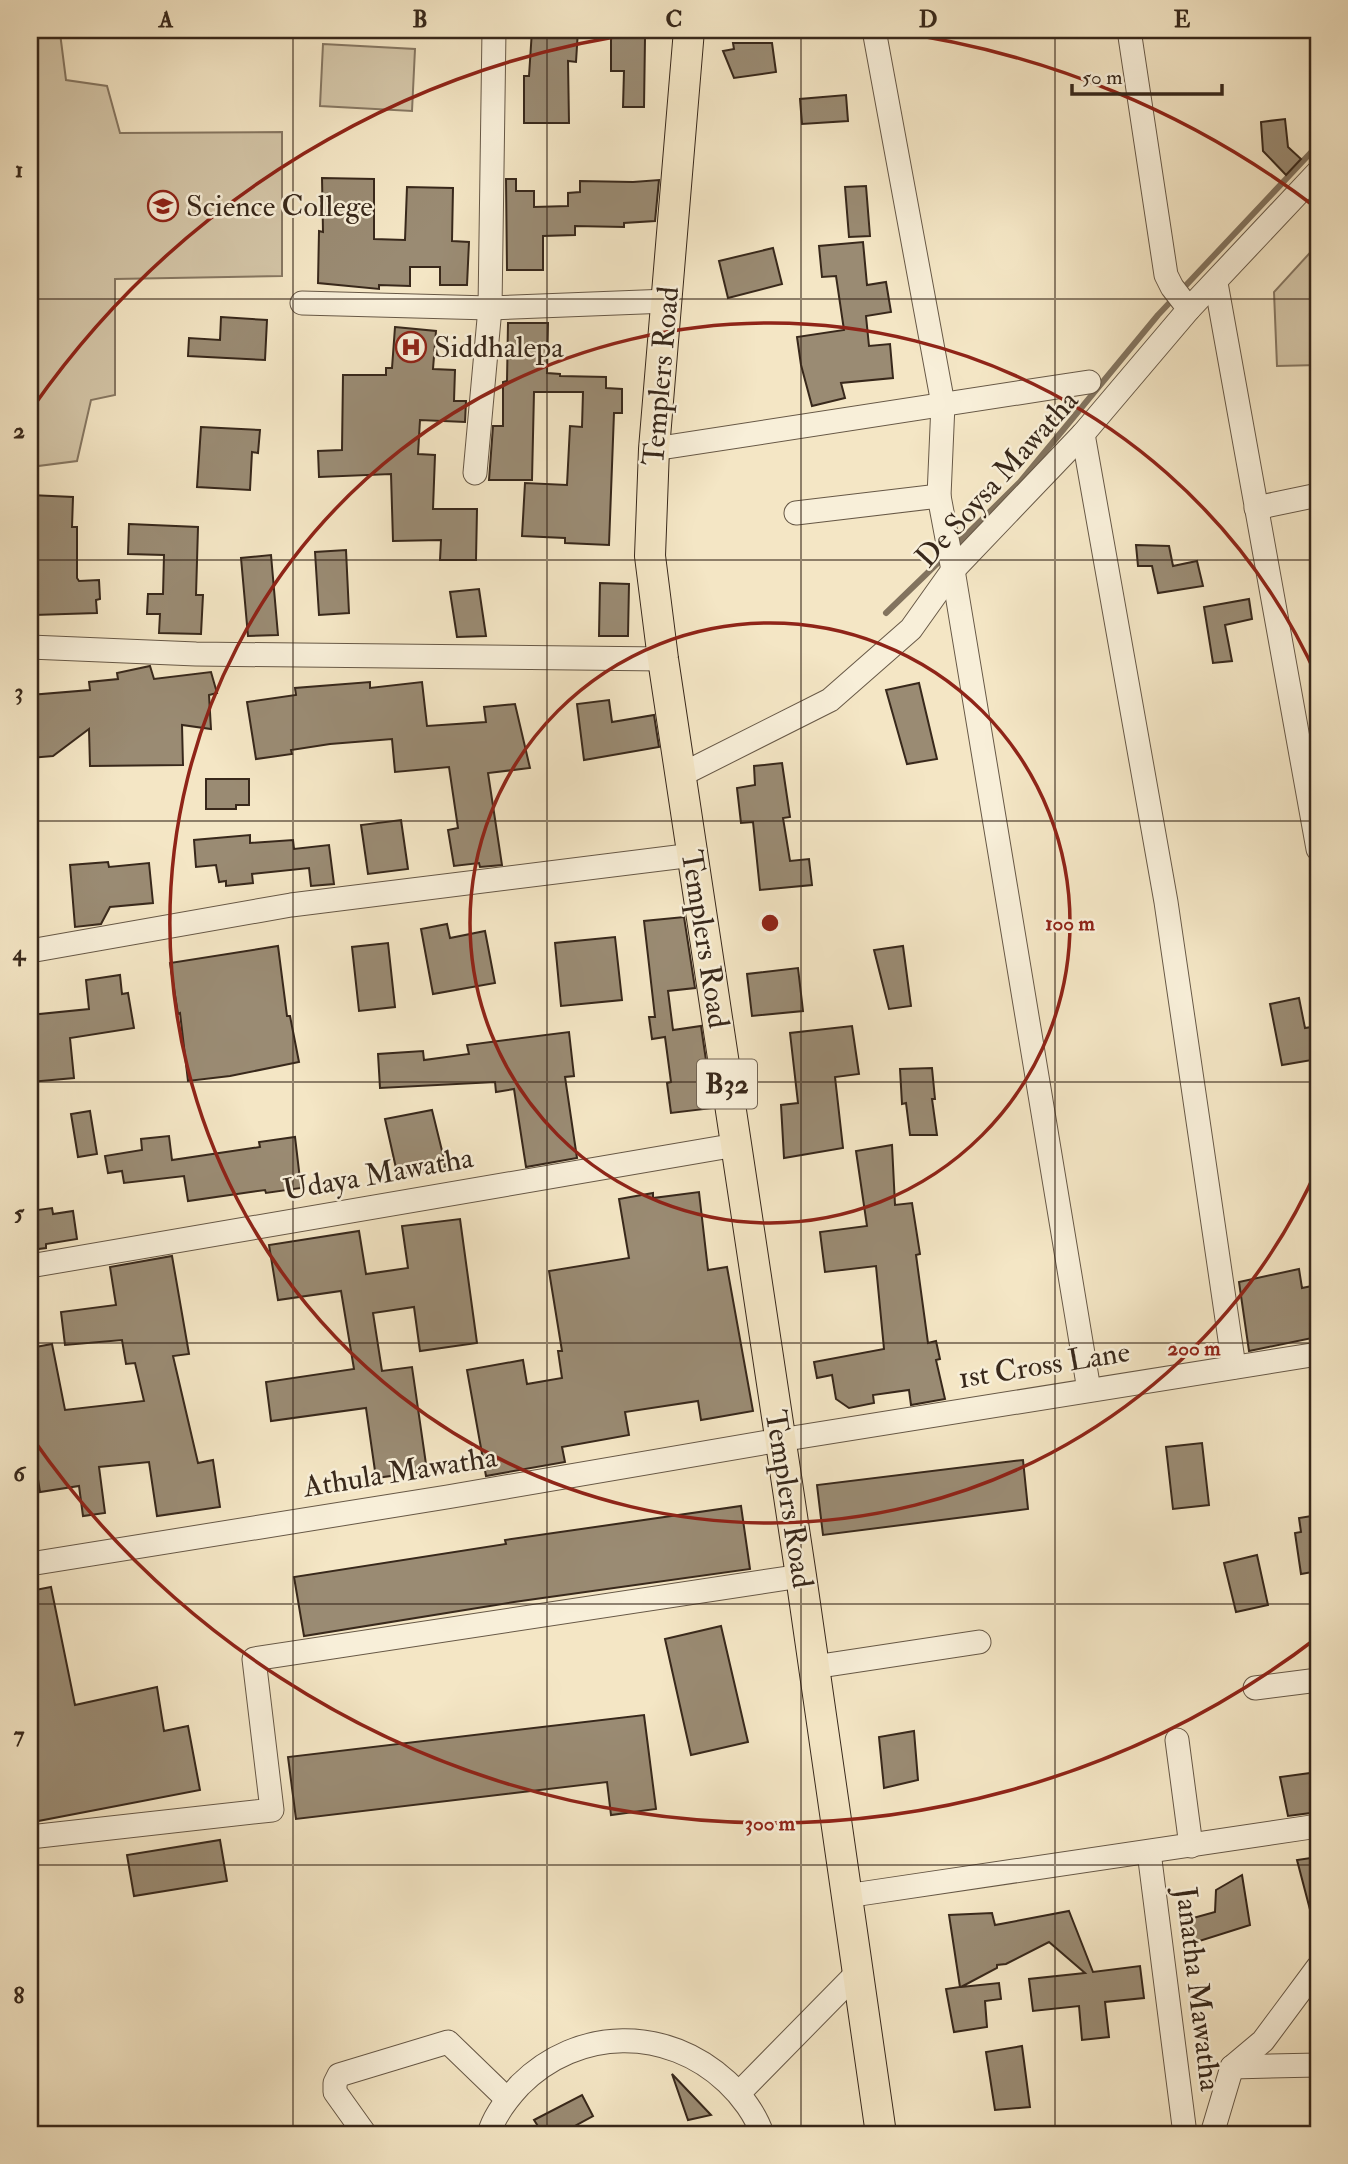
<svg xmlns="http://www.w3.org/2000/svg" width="1348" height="2164" viewBox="0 0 1348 2164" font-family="'IM FELL Double Pica',serif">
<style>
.green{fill:#d4c6a8;stroke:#867762;stroke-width:2}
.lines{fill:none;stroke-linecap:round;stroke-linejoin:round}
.stream{stroke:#82735e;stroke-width:6}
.building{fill:#9a8b73;stroke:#38281b;stroke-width:2}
.minor-casing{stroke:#675846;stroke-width:25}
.major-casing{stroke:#38281b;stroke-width:32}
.minor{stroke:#f8efd9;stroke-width:23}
.major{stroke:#f4e6c5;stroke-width:30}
.grid{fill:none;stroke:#38281b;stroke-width:2;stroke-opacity:0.55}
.ring{fill:none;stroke:#8f2418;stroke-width:3.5}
.labels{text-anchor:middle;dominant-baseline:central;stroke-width:5;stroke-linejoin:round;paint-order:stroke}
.shield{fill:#f8efd9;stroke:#726454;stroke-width:2}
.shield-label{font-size:28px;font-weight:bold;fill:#38281b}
.poi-label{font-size:30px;fill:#38281b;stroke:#f8efd9;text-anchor:start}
.street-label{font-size:30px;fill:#38281b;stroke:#f8efd9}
.centre{fill:#8f2418;stroke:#f8efd9;stroke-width:3.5}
.ring-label{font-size:21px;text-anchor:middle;font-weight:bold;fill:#8f2418;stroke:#f8efd9;stroke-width:5;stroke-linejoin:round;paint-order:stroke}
.neatline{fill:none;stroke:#38281b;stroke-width:2.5}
.grid-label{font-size:23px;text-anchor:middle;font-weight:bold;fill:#38281b}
</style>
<rect width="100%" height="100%" fill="#f4e6c5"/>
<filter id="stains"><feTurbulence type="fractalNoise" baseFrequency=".00286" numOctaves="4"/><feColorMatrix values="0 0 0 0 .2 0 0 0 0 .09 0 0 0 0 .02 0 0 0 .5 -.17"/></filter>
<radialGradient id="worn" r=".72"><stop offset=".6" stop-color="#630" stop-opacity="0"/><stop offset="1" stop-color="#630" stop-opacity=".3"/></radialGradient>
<g class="green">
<polygon points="60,33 66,80 107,86 120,133 282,132 282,276 115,279 115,395 91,400 77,461 30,467 30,37"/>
<polygon points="323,44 415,49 412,111 320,106"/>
<polygon points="1318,244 1318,365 1277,366 1274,292"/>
</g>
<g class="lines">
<g class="stream">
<polyline points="955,546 1020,482 1158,315 1318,145"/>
<polyline points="886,613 945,556"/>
</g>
</g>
<g class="building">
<polygon points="532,30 578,30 576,62 568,61 569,123 524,123 524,76 529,76"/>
<polygon points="611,37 645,38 644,107 623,107 624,71 611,71"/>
<polygon points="733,43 772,43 776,72 734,78 723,51 734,49"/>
<polygon points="846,95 848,121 802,124 800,99"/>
<polygon points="1285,119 1288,147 1301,159 1286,175 1263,151 1261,122"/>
<polygon points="322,178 374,179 374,239 405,240 407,187 453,188 452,241 469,242 467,285 440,285 440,267 410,267 410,286 379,285 379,289 318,283 319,231 323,232"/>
<polygon points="506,179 516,179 516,191 534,191 534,207 568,206 568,193 580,192 580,181 633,182 659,180 655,221 624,223 624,227 575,226 575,235 543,236 543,270 507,270"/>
<polygon points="866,186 870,236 849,237 845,187"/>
<polygon points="863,242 867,285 886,282 891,312 866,316 869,346 890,344 893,378 841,383 845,398 812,406 801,365 797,337 844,330 836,276 822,277 819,246"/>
<polygon points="773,248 782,284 728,298 719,261"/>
<polygon points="221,317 267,320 265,360 188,356 189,338 220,340"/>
<polygon points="508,323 548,323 547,373 560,374 560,376 606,377 606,388 622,389 622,413 614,413 609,545 565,543 565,538 522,536 525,483 567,485 570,426 582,427 583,392 534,392 532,480 489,480 493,426 503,426 503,382 507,381"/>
<polygon points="395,327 436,331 433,369 455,370 454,401 466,401 465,422 420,420 418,454 435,455 433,509 477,509 476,560 440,560 441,540 393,541 391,474 319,477 318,451 342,450 343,375 386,375 386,368 392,368"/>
<polygon points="201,427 260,430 258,453 252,452 250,490 197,487"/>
<polygon points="30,495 73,497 72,527 77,527 77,578 79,581 99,580 100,599 96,600 97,613 34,615 34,568 30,568"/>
<polygon points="129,524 198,527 196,595 203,595 201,634 159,633 160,614 147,614 148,594 163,594 164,555 128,554"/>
<polygon points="1136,545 1169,546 1173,566 1197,561 1203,586 1158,593 1152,566 1138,566"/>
<polygon points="346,550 349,613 319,615 315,552"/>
<polygon points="271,555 278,635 248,636 241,558"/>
<polygon points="600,583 629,584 628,636 599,636"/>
<polygon points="479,589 486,636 457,637 450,592"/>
<polygon points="1249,599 1252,619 1225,625 1232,661 1213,663 1204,607"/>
<polygon points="150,666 154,679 211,672 217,693 209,695 211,729 182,725 183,765 90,766 89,729 53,756 30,758 30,695 90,690 89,682 118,679 117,673"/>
<polygon points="370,682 370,688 422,682 427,726 486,722 484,707 515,704 530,768 488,773 502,865 480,867 479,863 454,866 448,830 458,828 449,767 395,772 392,739 330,744 291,750 292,754 256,759 247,702 296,695 295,688"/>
<polygon points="919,683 937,759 907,764 886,690"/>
<polygon points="609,700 612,722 654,715 659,747 584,760 577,704"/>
<polygon points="782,763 790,817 783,818 790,861 809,859 812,885 760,890 753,822 741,823 737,788 755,785 754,766"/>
<polygon points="206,779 249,779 249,805 236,805 236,809 206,809"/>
<polygon points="401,820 408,869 368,874 361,825"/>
<polygon points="250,835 250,843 293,840 294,849 329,845 334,884 311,886 309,868 252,874 253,883 226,886 226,881 219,882 216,865 196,867 194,840"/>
<polygon points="108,862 109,867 149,863 153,903 110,907 101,924 75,927 70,865"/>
<polygon points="684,917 695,988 668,991 673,1030 701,1026 713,1108 671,1113 667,1083 671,1082 665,1037 652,1039 649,1017 655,1017 644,921"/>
<polygon points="447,924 450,938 485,931 495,983 433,994 421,929"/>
<polygon points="615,937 622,1000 561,1006 555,943"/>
<polygon points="388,943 395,1007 359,1011 352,947"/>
<polygon points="278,946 287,1016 290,1016 299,1062 230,1076 188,1081 180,1013 178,1014 170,963"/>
<polygon points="903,946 911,1006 889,1009 874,950"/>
<polygon points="798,968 803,1011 752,1016 747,974"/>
<polygon points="120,975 122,994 128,993 134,1028 70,1038 74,1078 30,1082 30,1015 89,1009 86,980"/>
<polygon points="1299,998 1305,1028 1318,1026 1318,1059 1282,1065 1270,1004"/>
<polygon points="852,1026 859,1074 835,1077 843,1148 784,1158 781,1105 798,1103 790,1033"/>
<polygon points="569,1032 574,1076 565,1077 577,1158 526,1167 514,1089 496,1092 495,1082 380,1088 378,1054 423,1051 424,1060 469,1054 467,1045"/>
<polygon points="932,1068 935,1099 932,1099 937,1135 910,1135 906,1103 902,1104 900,1069"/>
<polygon points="432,1110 446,1167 398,1177 385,1119"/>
<polygon points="90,1111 97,1154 78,1157 71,1114"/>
<polygon points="169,1136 172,1160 260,1147 259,1142 295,1137 301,1188 266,1193 265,1190 188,1201 184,1176 124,1183 122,1171 108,1173 105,1156 142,1150 141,1139"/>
<polygon points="892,1145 895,1205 912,1203 920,1254 916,1255 928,1343 936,1341 940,1359 936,1360 945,1399 911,1405 909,1390 873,1395 874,1403 849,1408 836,1399 832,1375 817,1378 814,1362 884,1349 876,1266 825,1272 820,1232 867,1226 856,1151"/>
<polygon points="699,1192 708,1270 727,1267 753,1411 701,1420 698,1401 625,1412 629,1435 562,1447 565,1462 486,1476 467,1370 523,1360 527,1384 562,1378 558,1351 562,1351 549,1271 629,1258 619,1199 653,1193 653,1198"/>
<polygon points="52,1208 53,1214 73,1211 77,1239 46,1244 46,1248 30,1250 30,1211"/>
<polygon points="460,1219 477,1343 420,1351 414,1307 373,1313 382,1371 412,1367 427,1471 376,1478 366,1408 271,1421 266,1382 354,1369 341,1291 278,1300 269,1245 359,1231 366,1274 408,1268 402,1226"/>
<polygon points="172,1256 189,1354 173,1356 198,1463 213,1460 220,1507 157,1516 149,1462 99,1467 105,1513 83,1516 79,1486 40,1492 33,1447 30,1447 30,1348 52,1344 65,1410 144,1401 135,1363 126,1364 122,1340 65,1345 61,1312 116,1305 110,1267"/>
<polygon points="1299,1269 1302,1288 1312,1286 1317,1337 1249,1351 1239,1282"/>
<polygon points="1202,1443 1209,1505 1173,1509 1166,1447"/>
<polygon points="1023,1460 1028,1509 823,1535 817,1485"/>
<polygon points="741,1506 750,1569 514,1602 304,1636 294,1577 506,1544 505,1540"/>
<polygon points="1318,1515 1318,1571 1301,1574 1295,1533 1301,1532 1299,1518"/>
<polygon points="1257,1555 1268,1605 1236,1612 1224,1563"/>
<polygon points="51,1587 75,1705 157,1687 164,1731 188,1726 200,1790 33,1822 30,1806 30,1591"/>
<polygon points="721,1626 748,1742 691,1755 665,1639"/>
<polygon points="644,1715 656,1809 611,1815 607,1782 296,1819 288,1757"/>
<polygon points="914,1731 918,1780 884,1788 879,1737"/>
<polygon points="1318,1772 1318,1812 1288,1816 1280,1777"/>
<polygon points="220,1840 227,1881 134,1896 127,1855"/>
<polygon points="1318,1857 1318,1920 1313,1921 1297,1860"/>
<polygon points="1242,1875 1250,1925 1190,1944 1186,1920 1215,1912 1216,1890"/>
<polygon points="1069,1911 1093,1972 1140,1966 1144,1998 1105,2002 1109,2037 1082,2040 1079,2006 1033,2011 1029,1979 1085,1973 1049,1942 1006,1964 997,1965 997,1968 961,1987 999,1983 1001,1999 985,2001 987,2027 954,2032 946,1989 960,1987 949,1915 992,1913 995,1925"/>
<polygon points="1022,2046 1030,2107 995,2110 986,2052"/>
<polygon points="672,2074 711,2115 688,2120"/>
<polygon points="582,2095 593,2116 575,2126 579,2134 543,2134 534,2120"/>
</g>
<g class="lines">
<g class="minor-casing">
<g id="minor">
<polyline points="874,30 943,404 939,496 953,570 1089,1390"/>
<polyline points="1129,30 1166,275 1172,287 1189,309"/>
<polyline points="1216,283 1318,849"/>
<polyline points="302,303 490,308 668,301"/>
<polyline points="1083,434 1166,902 1234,1367"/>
<polyline points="654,449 1089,382"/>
<polyline points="475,473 490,308 494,30"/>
<polyline points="1256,508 1318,495"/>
<polyline points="796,513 939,496"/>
<polyline points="30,647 196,654 663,659"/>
<polyline points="681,775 830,700 911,629 953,570 1083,434 1189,309 1318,172"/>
<polyline points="30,951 291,905 693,855"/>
<polyline points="30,1266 736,1145"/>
<polyline points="30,1564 447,1497 780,1440 1318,1354"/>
<polyline points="814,1667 979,1642"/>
<polyline points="1255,1688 1318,1680"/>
<polyline points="1177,1740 1191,1846"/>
<polyline points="30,1837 272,1810 254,1659 801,1576"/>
<polyline points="1149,1852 1185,2134"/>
<polyline points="846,1896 1318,1826"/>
<polyline points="1232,2067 1318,2065"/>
<polyline points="739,2093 857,1973"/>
<polyline points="365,2134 335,2092 335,2083 339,2075 448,2042 507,2099"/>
<path d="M 489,2134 C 494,2115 507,2099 520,2085 C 578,2027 667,2026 727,2082 C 741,2095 756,2115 762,2134"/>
<polyline points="1212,2134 1232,2067 1263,2041 1318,1967"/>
</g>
</g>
<g class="major-casing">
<polyline id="major" points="689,30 654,449 650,556 663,659 801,1576 881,2134"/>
</g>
<use href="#minor" class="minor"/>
<use href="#major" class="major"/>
</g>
<path class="grid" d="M 293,30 L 293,2134M 547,30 L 547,2134M 801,30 L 801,2134M 1055,30 L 1055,2134M 30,299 L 1318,299M 30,560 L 1318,560M 30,821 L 1318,821M 30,1082 L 1318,1082M 30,1343 L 1318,1343M 30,1604 L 1318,1604M 30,1865 L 1318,1865"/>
<g class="ring">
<circle cx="770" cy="923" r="300"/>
<path d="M1318 1167A600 600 0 1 1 1318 679"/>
<path d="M1318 1637A900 900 0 0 1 33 1439M33 407A900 900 0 0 1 653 31M887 31A900 900 0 0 1 1318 209"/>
</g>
<defs>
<g id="school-ring" transform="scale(1.575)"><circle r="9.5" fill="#f8efd9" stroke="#8f2418" stroke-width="1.5"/><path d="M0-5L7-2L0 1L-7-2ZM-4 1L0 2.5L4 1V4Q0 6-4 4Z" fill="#8f2418"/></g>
<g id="hospital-ring" transform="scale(1.575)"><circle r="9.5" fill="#f8efd9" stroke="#8f2418" stroke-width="1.5"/><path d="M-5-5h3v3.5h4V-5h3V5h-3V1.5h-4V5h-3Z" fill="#8f2418"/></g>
</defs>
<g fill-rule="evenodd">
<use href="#school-ring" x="163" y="206"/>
<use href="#hospital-ring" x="411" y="347"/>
</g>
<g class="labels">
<rect class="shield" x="697" y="1059.5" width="60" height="49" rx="5"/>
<g class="shield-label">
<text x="727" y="1084">B32</text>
</g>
<g class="poi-label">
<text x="186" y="206">Science College</text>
<text x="434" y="347">Siddhalepa</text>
</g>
<g class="street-label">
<text transform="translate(661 376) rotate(-85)">Templers Road</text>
<text transform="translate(997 479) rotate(-48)">De Soysa Mawatha</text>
<text transform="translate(705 939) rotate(81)">Templers Road</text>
<text transform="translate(378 1174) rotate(-10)">Udaya Mawatha</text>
<text transform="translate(1044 1365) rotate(-9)">1st Cross Lane</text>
<text transform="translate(400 1472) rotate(-9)">Athula Mawatha</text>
<text transform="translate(789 1499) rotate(81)">Templers Road</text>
<text transform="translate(1198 1989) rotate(83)">Janatha Mawatha</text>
</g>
</g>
<circle cx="770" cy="923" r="10" class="centre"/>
<g class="ring-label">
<text x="1070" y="930">100 m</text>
<text x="1194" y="1355">200 m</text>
<text x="770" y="1830">300 m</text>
</g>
<rect width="1348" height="2164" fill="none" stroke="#f4e6c5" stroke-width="77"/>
<path d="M1072 84v10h150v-10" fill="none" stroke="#38281b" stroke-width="3.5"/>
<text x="1082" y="84" font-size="21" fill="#38281b" stroke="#f8efd9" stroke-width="5" paint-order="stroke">50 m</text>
<rect x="38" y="38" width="1272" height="2088" class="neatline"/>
<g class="grid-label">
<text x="166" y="27">A</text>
<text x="420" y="27">B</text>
<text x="674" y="27">C</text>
<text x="928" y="27">D</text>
<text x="1182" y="27">E</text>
<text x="19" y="177">1</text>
<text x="19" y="438">2</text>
<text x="19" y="699">3</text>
<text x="19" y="960">4</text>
<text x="19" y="1220">5</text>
<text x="19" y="1481">6</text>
<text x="19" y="1742">7</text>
<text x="19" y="2003">8</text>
</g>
<rect width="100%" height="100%" filter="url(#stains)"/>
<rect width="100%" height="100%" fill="url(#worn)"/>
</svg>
